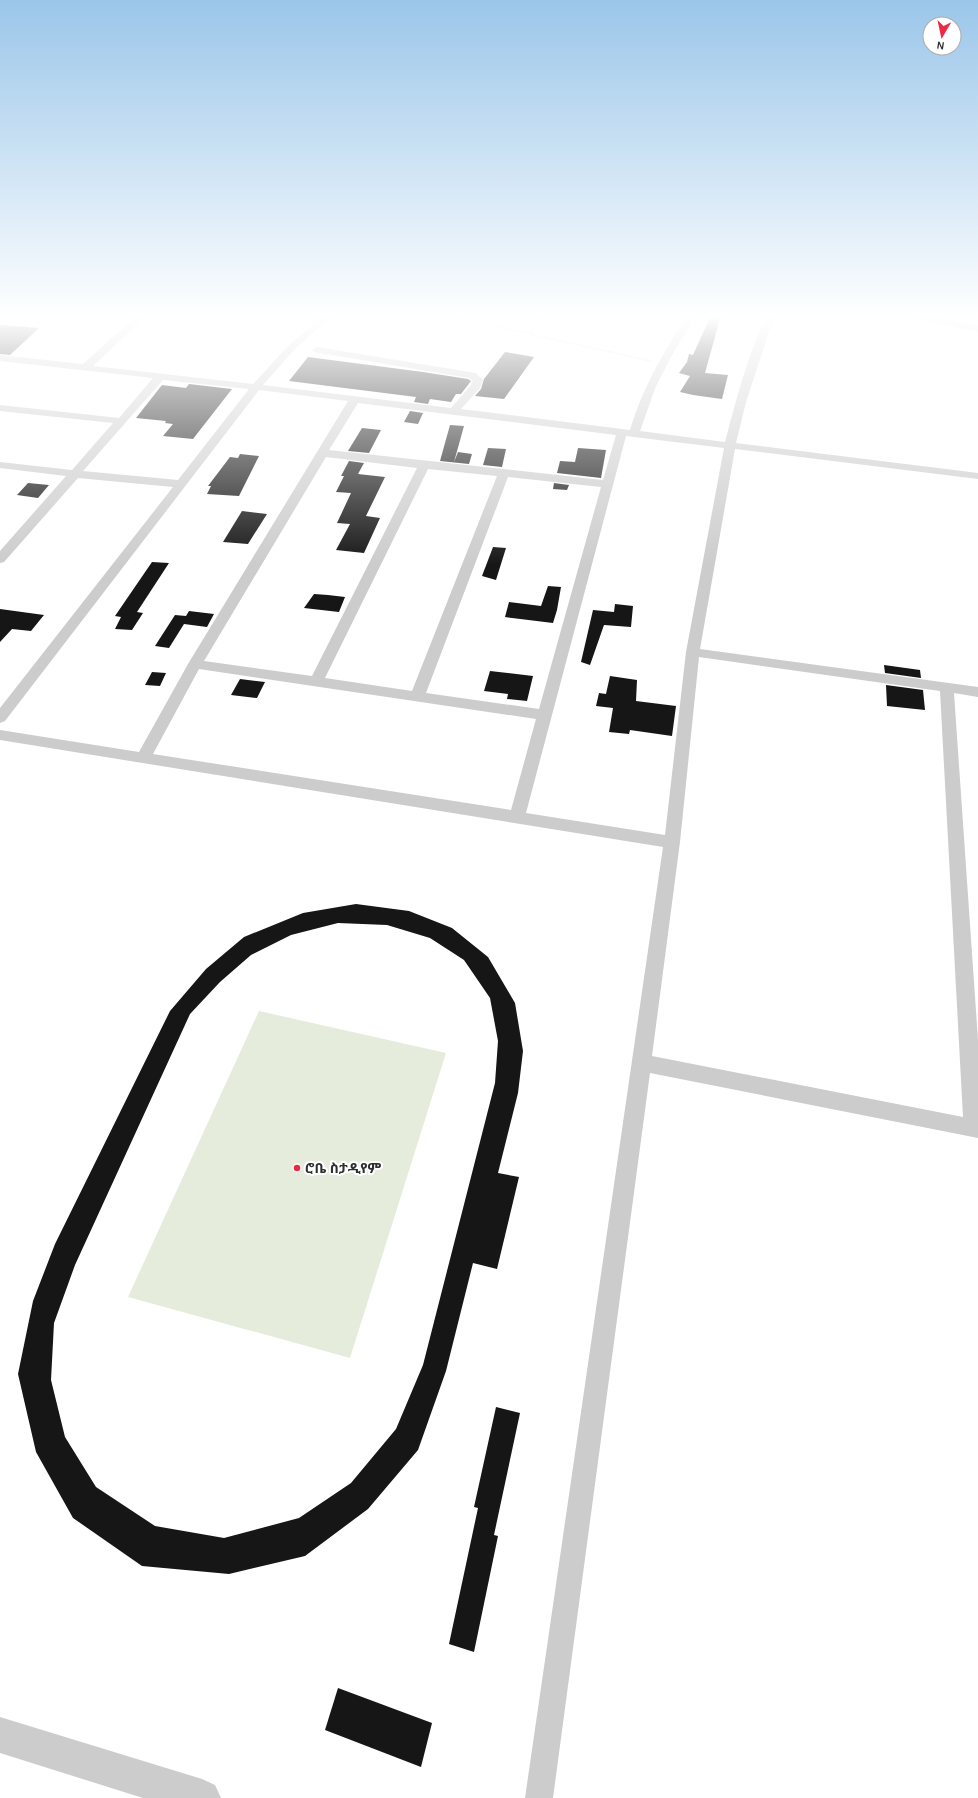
<svg xmlns="http://www.w3.org/2000/svg" width="978" height="1798" viewBox="0 0 978 1798" font-family="Karla,'Noto Sans Ethiopic',sans-serif">
<style>
.green{fill:#e5ecdc}
.building{fill:#161616;fill-rule:evenodd}
.lines{fill:none;stroke-linecap:round;stroke-linejoin:round}
.path{stroke:#ccc;stroke-width:1.5;stroke-dasharray:1 1;stroke-linecap:butt}
.minor{fill:#ccc;fill-rule:evenodd}
.tertiary{fill:#ccc;fill-rule:evenodd}
.poi-dot{fill:#ec2a41;stroke:#fff;stroke-width:1.5}
.labels{text-anchor:middle;dominant-baseline:central;stroke-width:4;stroke-linejoin:round;paint-order:stroke}
.near-poi-label{font-size:14px;font-weight:bold;fill:#2f2f2f;stroke:#fff;text-anchor:start}
</style>
<rect width="100%" height="100%" fill="#fff"/>
<polygon class="green" points="259,1011 446,1053 350,1358 128,1297"/>
<g class="building">
<polygon points="711,315 721,315 705,373 728,375 722,399 693,395 680,392 690,376 679,373 687,362 689,354 693,355"/>
<polygon points="0,325 39,328 10,355 0,354"/>
<polygon points="505,352 534,357 504,399 475,396 481,389 484,379"/>
<polygon points="308,357 423,372 468,379 471,381 461,394 456,394 451,402 430,399 428,404 414,402 416,397 289,381"/>
<polygon points="189,384 232,389 193,439 163,436 173,424 165,423 166,421 136,418 162,385 186,388"/>
<polygon points="410,411 423,413 418,424 404,422"/>
<polygon points="450,425 464,426 454,462 458,452 472,454 469,464 440,461"/>
<polygon points="362,428 381,430 369,453 348,451"/>
<polygon points="488,448 506,449 502,467 483,465"/>
<polygon points="578,448 606,450 601,478 557,473 560,461 575,462"/>
<polygon points="240,454 259,456 239,496 207,494 211,486 208,486 230,457 238,458"/>
<polygon points="349,461 364,463 358,474 385,477 366,516 380,518 364,553 336,550 350,524 337,523 351,493 336,492 344,476 341,476"/>
<polygon points="28,483 49,485 38,498 17,495"/>
<polygon points="554,483 569,485 567,490 553,489"/>
<polygon points="242,511 267,514 248,544 223,542"/>
<polygon points="493,547 506,548 496,580 482,576"/>
<polygon points="152,562 169,563 137,612 143,613 132,630 115,629 121,617 115,616"/>
<polygon points="548,586 561,587 557,610 553,623 505,617 509,602 541,606"/>
<polygon points="314,594 328,595 345,597 339,612 304,608"/>
<polygon points="615,604 633,606 631,627 604,625 590,665 581,662 593,610 614,612"/>
<polygon points="0,609 44,615 31,631 12,629 0,642"/>
<polygon points="189,611 214,614 207,627 184,624 169,648 155,646 175,615 186,616"/>
<polygon points="884,665 920,670 921,678 885,673"/>
<polygon points="490,671 533,676 527,701 507,699 508,694 484,691"/>
<polygon points="152,672 166,673 160,686 145,685"/>
<polygon points="610,676 637,680 636,701 676,706 672,736 630,730 629,734 609,732 613,708 596,706 599,693 606,694"/>
<polygon points="240,679 265,682 257,698 231,695"/>
<polygon points="886,685 923,690 925,710 887,706"/>
<path d="M 356,904 L 409,911 L 452,928 L 488,957 L 515,1003 L 523,1051 L 518,1093 L 498,1173 L 519,1177 L 497,1269 L 473,1263 L 446,1371 L 418,1450 L 368,1509 L 305,1556 L 229,1574 L 142,1566 L 73,1518 L 36,1452 L 18,1374 L 33,1301 L 55,1244 L 170,1011 L 206,969 L 244,937 L 303,913 ZM 338,923 L 387,925 L 430,938 L 464,960 L 490,998 L 498,1041 L 495,1083 L 423,1365 L 396,1429 L 351,1483 L 299,1518 L 224,1538 L 155,1526 L 96,1487 L 65,1437 L 51,1380 L 54,1323 L 75,1265 L 190,1014 L 220,982 L 251,955 L 291,935 Z"/>
<polygon points="496,1407 520,1413 494,1535 498,1536 474,1652 449,1644 478,1508 474,1507"/>
<polygon points="338,1688 432,1723 421,1767 325,1730"/>
</g>
<g class="lines">
<g class="path">
<polyline points="444,315 651,361"/>
<polyline points="530,334 545,315"/>
</g>
<g class="minor">
<path d="M 137,315 L 147,315 L 93,366 L 253,384 L 288,346 L 324,315 L 333,315 L 294,350 L 263,385 L 451,408 L 471,385 L 473,381 L 469,378 L 314,352 L 312,350 L 314,348 L 317,347 L 476,373 L 483,380 L 480,388 L 461,409 L 630,430 C 642,388 664,351 688,315 L 696,315 L 671,357 L 656,386 L 640,431 L 725,442 C 736,402 748,351 768,315 L 776,315 L 770,329 L 746,402 L 736,443 L 978,473 L 978,479 L 735,449 L 700,649 L 978,687 L 978,697 L 954,693 L 978,1040 L 978,1138 L 650,1073 L 553,1798 L 525,1798 L 663,847 L 0,740 L 0,730 L 139,752 L 188,664 L 348,401 L 259,390 L 5,721 L 0,723 L 0,708 L 173,487 L 78,478 L 4,562 L 0,563 L 0,551 L 66,476 L 0,468 L 0,462 L 72,470 L 113,423 L 0,411 L 0,405 L 119,418 L 153,378 L 0,361 L 0,355 L 83,364 ZM 163,380 L 249,389 L 178,480 L 83,471 ZM 358,403 L 616,435 L 603,480 L 329,450 ZM 626,436 L 724,448 L 686,652 L 665,835 L 526,813 ZM 326,457 L 417,468 L 312,676 L 204,661 ZM 428,469 L 497,476 L 412,691 L 325,678 ZM 508,477 L 601,487 L 539,709 L 426,693 ZM 699,657 L 940,691 L 963,1117 L 652,1056 L 680,842 ZM 199,669 L 536,719 L 511,810 L 153,754 Z"/>
<polygon points="907,315 924,315 978,326 978,332 912,318"/>
</g>
<polygon class="tertiary" points="0,1717 202,1779 215,1785 221,1798 143,1798 0,1753"/>
</g>
<linearGradient id="sky" x2="0" y2="1"><stop stop-color="#9bc6ea"/><stop offset="0.56" stop-color="#fff"/><stop offset="1" stop-color="#fff" stop-opacity="0"/></linearGradient>
<rect width="978" height="566" fill="url(#sky)"/>
<circle class="poi-dot" cx="297" cy="1168" r="4"/>
<g class="labels">
<g class="near-poi-label">
<text x="305" y="1168">ሮቤ ስታዲየም</text>
</g>
</g>
<g transform="translate(942 36) rotate(189)"><circle r="19" fill="#ffffff" stroke="#acacac"/>
<path d="M0-3L7 15L0 10L-7 15Z" fill="#ec2a41"/>
<text y="-6" font-size="11" font-weight="bold" text-anchor="middle" fill="#2f2f2f">N</text>
</g>
</svg>
